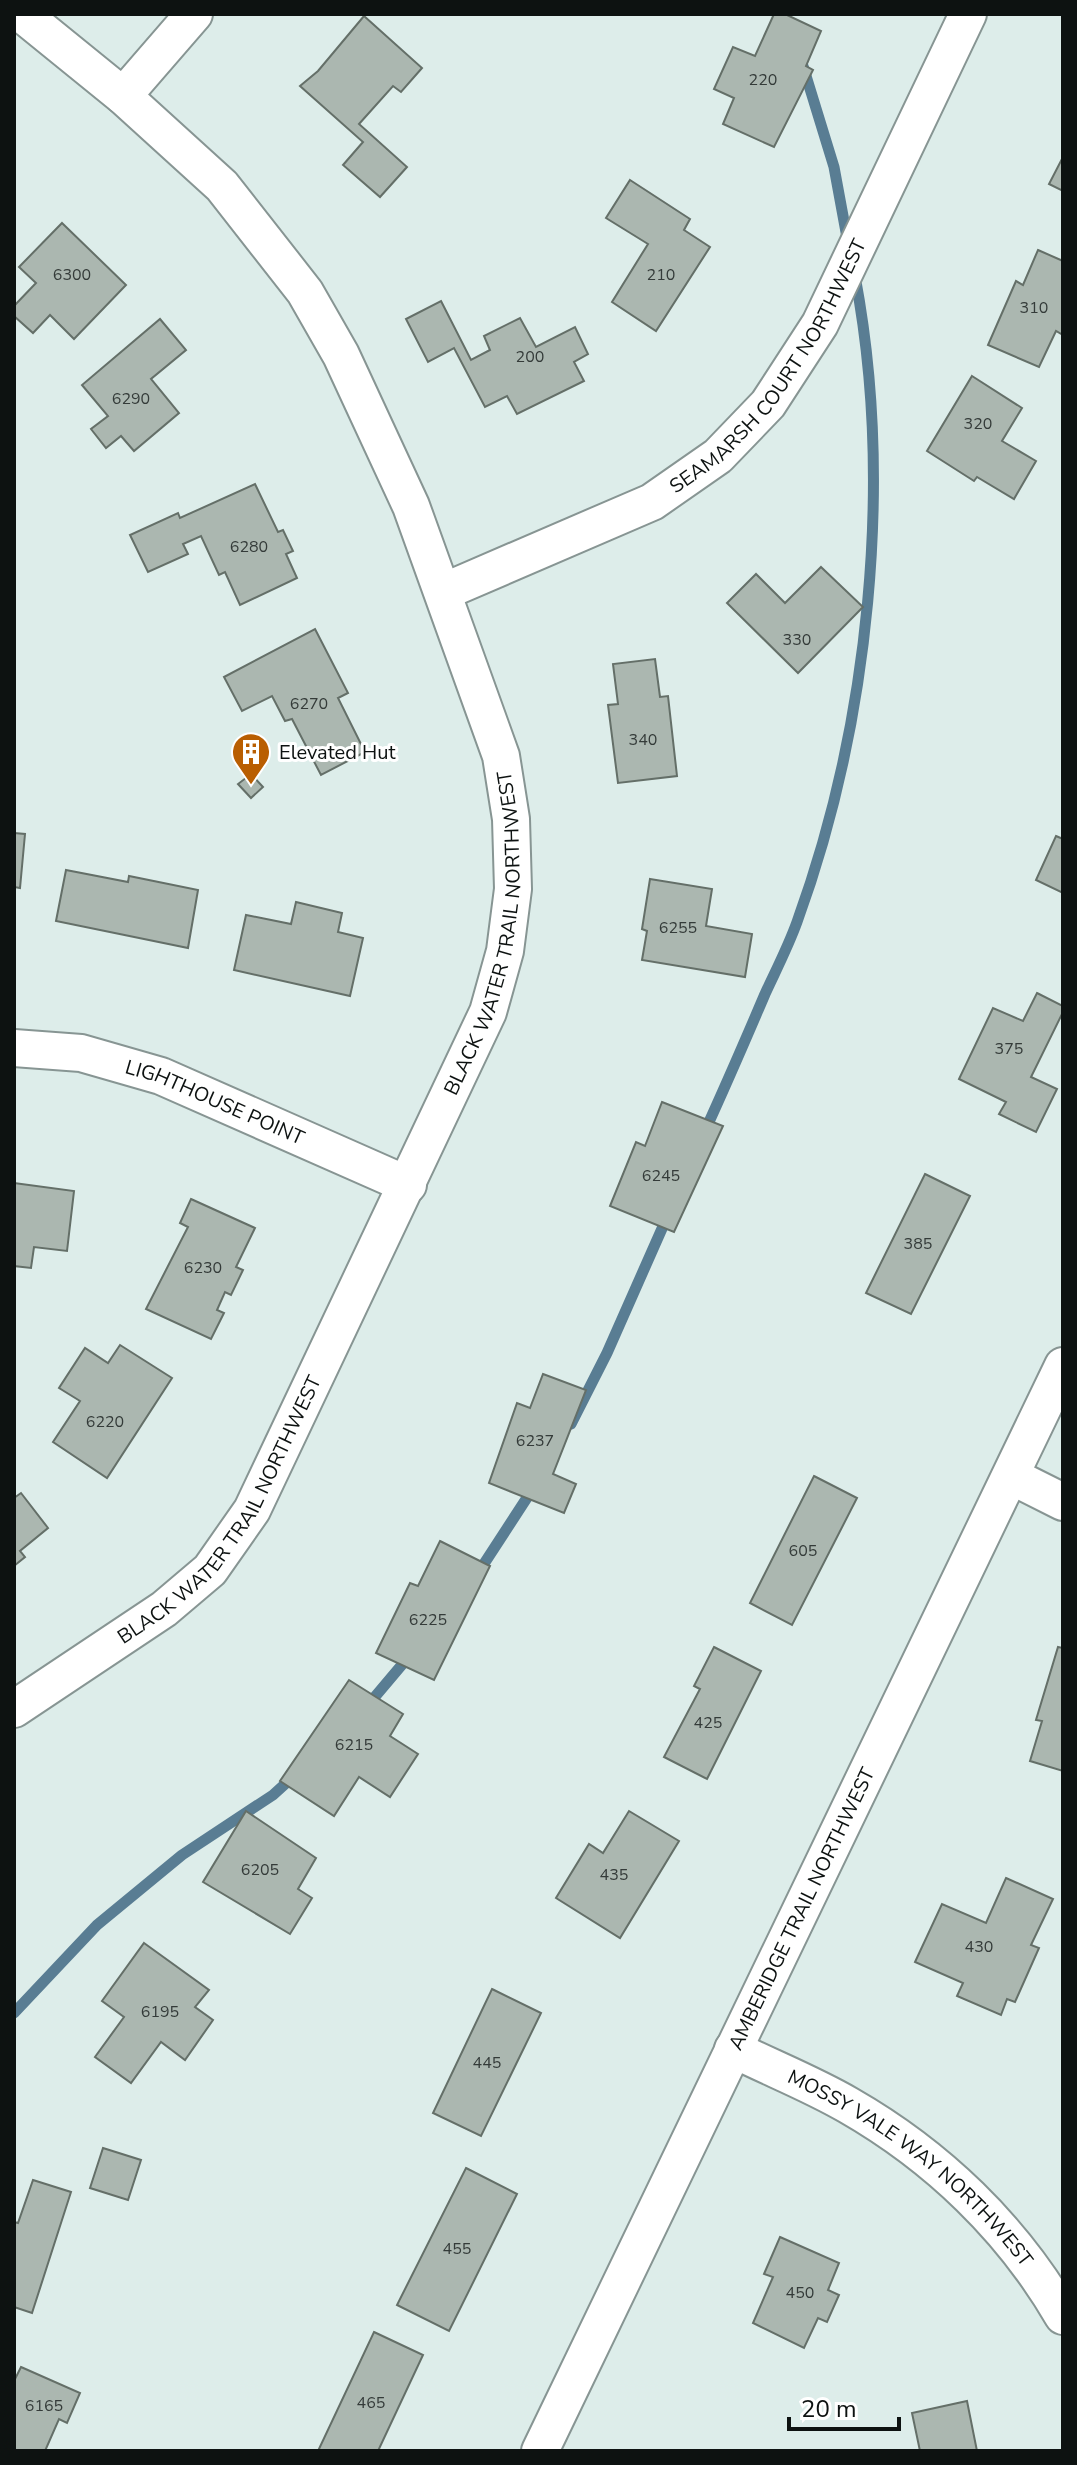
<svg xmlns="http://www.w3.org/2000/svg" width="1077" height="2465" viewBox="0 0 1077 2465" font-family="'Nunito Sans',sans-serif">
<style>
.lines{fill:none;stroke-linecap:round;stroke-linejoin:round}
.stream{stroke:#597d93;stroke-width:11}
.building{fill:#abb7b0;stroke:#646f68;stroke-width:2}
.minor-casing{stroke:#879593;stroke-width:40}
.minor{stroke:#fff;stroke-width:36}
.labels{text-anchor:middle;dominant-baseline:central;stroke-width:6;stroke-linejoin:round;paint-order:stroke}
.number-label{font-size:16px;fill:#343b39}
.street-label{font-size:20px;fill:#0d1211;stroke:#fff}
.poi-label{font-size:20px;fill:#0d1211;stroke:#fff;text-anchor:start}
</style>
<rect width="100%" height="100%" fill="#ddedea"/>
<g class="lines">
<g class="stream">
<polyline points="803,66 834,167 848,243"/>
<path d="M 704,1133 C 725,1087 745,1041 765,994 C 776,970 788,947 797,922 C 869,724 894,483 855,276"/>
<polyline points="571,1424 607,1353 668,1215"/>
<polyline points="478,1573 534,1487"/>
<polyline points="368,1705 411,1654"/>
<polyline points="14,2013 97,1925 182,1855 273,1795 295,1775"/>
</g>
</g>
<g class="building">
<polygon points="774,14 785,14 821,31 806,66 813,70 774,147 723,124 734,98 714,89 733,47 755,56"/>
<polygon points="364,16 422,68 401,92 393,86 359,124 407,167 380,197 343,165 363,142 300,86 318,71"/>
<polygon points="1063,157 1063,191 1049,184"/>
<polygon points="630,180 690,219 684,230 710,247 656,331 612,302 648,244 606,218"/>
<polygon points="62,223 126,285 74,339 50,315 33,333 14,316 14,306 36,283 19,267"/>
<polygon points="1038,250 1063,261 1063,335 1056,331 1039,367 988,345 1016,281 1023,285"/>
<polygon points="441,301 471,360 490,350 484,336 520,318 536,347 575,327 588,354 574,362 584,381 517,414 507,396 485,407 454,348 428,362 406,319"/>
<polygon points="160,319 186,350 151,379 179,413 134,451 121,436 106,448 91,429 108,416 82,385"/>
<polygon points="972,376 1022,408 1002,441 1036,461 1014,499 977,477 974,481 927,451"/>
<polygon points="255,484 278,532 283,530 293,551 286,554 297,578 240,605 225,572 219,575 201,536 183,544 188,554 148,572 130,535 178,513 180,518"/>
<polygon points="821,567 863,607 798,673 727,603 756,574 785,603"/>
<polygon points="315,629 348,693 338,698 365,752 321,775 292,719 285,721 272,696 242,711 224,677"/>
<polygon points="655,659 660,697 668,696 677,776 618,783 608,705 618,704 613,664"/>
<polygon points="251,774 263,787 251,798 238,784"/>
<polygon points="14,833 25,834 20,888 14,887"/>
<polygon points="1056,836 1063,839 1063,893 1036,880"/>
<polygon points="66,870 128,882 129,876 198,890 188,948 56,921"/>
<polygon points="650,879 712,889 706,926 752,934 745,977 642,960 647,931 642,929"/>
<polygon points="296,902 342,913 338,932 363,938 350,996 234,970 246,915 291,924"/>
<polygon points="1037,993 1063,1006 1063,1012 1031,1077 1057,1089 1036,1132 999,1114 1006,1102 959,1079 993,1008 1023,1021"/>
<polygon points="662,1102 723,1126 674,1232 610,1206 636,1142 645,1146"/>
<polygon points="925,1174 970,1196 911,1314 866,1293"/>
<polygon points="14,1183 74,1191 67,1251 34,1247 31,1268 14,1266"/>
<polygon points="191,1199 255,1228 236,1267 243,1270 231,1295 225,1292 217,1310 224,1313 211,1339 146,1309 188,1227 180,1223"/>
<polygon points="120,1345 172,1378 107,1478 53,1442 80,1401 59,1388 85,1348 108,1363"/>
<polygon points="543,1374 586,1390 553,1474 576,1484 564,1513 489,1483 517,1403 530,1408"/>
<polygon points="814,1476 857,1498 792,1625 750,1603"/>
<polygon points="21,1493 48,1528 20,1551 25,1557 14,1566 14,1498"/>
<polygon points="440,1541 490,1566 434,1680 376,1653 410,1583 418,1586"/>
<polygon points="714,1647 761,1671 707,1779 664,1757 700,1689 694,1686"/>
<polygon points="1058,1647 1063,1648 1063,1771 1030,1761 1042,1721 1036,1720"/>
<polygon points="349,1680 403,1714 390,1736 418,1754 390,1797 359,1777 334,1816 280,1781"/>
<polygon points="246,1811 316,1858 298,1889 312,1898 290,1934 203,1882"/>
<polygon points="629,1811 679,1841 620,1938 556,1898 589,1844 603,1853"/>
<polygon points="1006,1878 1053,1899 1031,1945 1039,1948 1015,2002 1007,1999 1001,2015 957,1996 963,1983 915,1962 942,1904 986,1923"/>
<polygon points="144,1943 209,1990 195,2007 213,2020 185,2060 161,2042 131,2083 95,2057 124,2017 102,2001"/>
<polygon points="492,1989 541,2013 481,2136 433,2113"/>
<polygon points="103,2148 141,2160 128,2200 90,2188"/>
<polygon points="466,2168 517,2194 449,2331 397,2305"/>
<polygon points="33,2180 71,2192 32,2313 14,2307 14,2222 18,2223"/>
<polygon points="780,2237 839,2263 828,2290 839,2295 827,2322 818,2318 804,2348 753,2323 773,2277 764,2274"/>
<polygon points="374,2332 423,2355 378,2451 318,2451"/>
<polygon points="21,2367 80,2393 67,2423 59,2419 45,2451 14,2451 14,2381"/>
<polygon points="967,2401 977,2451 920,2451 912,2413"/>
</g>
<g class="lines">
<g class="minor-casing">
<g id="minor">
<polyline points="123,96 194,14"/>
<path id="s1" d="M 443,592 L 652,502 L 718,456 L 768,404 L 820,324 L 968,14"/>
<path id="s2" d="M 14,1048 L 81,1053 L 161,1076 L 408,1185"/>
<polyline points="1011,1476 1063,1502"/>
<path id="s3" d="M 14,1709 L 164,1609 L 210,1570 L 252,1510 L 488,1012 L 505,951 L 513,889 L 511,819 L 501,756 L 411,506 L 341,355 L 305,292 L 222,186 L 123,96 L 22,14"/>
<path id="s4" d="M 733,2049 C 771,2068 812,2084 848,2105 C 937,2156 1012,2228 1063,2316"/>
<path id="s5" d="M 540,2451 L 1063,1366"/>
</g>
</g>
<use href="#minor" class="minor"/>
</g>
<defs>
<g id="building-pin" transform="scale(2)"><path d="M0 17L-7.5 6A9.5 9.5 0 1 1 7.5 6Z" fill="#b95e01" stroke="#fff"/><path d="M-4-6H4V6H1V3H-1V6H-4ZM-2.5-4.3h1.7v1.8h-1.7ZM.8-4.3h1.7v1.8H.8ZM-2.5-1h1.7V.8h-1.7ZM.8-1h1.7V.8H.8Z" fill="#fff"/></g>
</defs>
<g fill-rule="evenodd">
<use href="#building-pin" x="251" y="752"/>
</g>
<g class="labels">
<g class="number-label">
<text x="763" y="80">220</text>
<text x="72" y="275">6300</text>
<text x="661" y="275">210</text>
<text x="1034" y="308">310</text>
<text x="530" y="357">200</text>
<text x="131" y="399">6290</text>
<text x="978" y="424">320</text>
<text x="249" y="547">6280</text>
<text x="797" y="640">330</text>
<text x="309" y="704">6270</text>
<text x="643" y="740">340</text>
<text x="678" y="928">6255</text>
<text x="1009" y="1049">375</text>
<text x="661" y="1176">6245</text>
<text x="918" y="1244">385</text>
<text x="203" y="1268">6230</text>
<text x="105" y="1422">6220</text>
<text x="535" y="1441">6237</text>
<text x="803" y="1551">605</text>
<text x="428" y="1620">6225</text>
<text x="708" y="1723">425</text>
<text x="354" y="1745">6215</text>
<text x="260" y="1870">6205</text>
<text x="614" y="1875">435</text>
<text x="979" y="1947">430</text>
<text x="160" y="2012">6195</text>
<text x="487" y="2063">445</text>
<text x="457" y="2249">455</text>
<text x="800" y="2293">450</text>
<text x="371" y="2403">465</text>
<text x="44" y="2406">6165</text>
</g>
<g class="street-label">
<text stroke="none"><textPath href="#s1" startOffset="410">SEAMARSH COURT NORTHWEST</textPath></text>
<text stroke="none"><textPath href="#s3" startOffset="942">BLACK WATER TRAIL NORTHWEST</textPath></text>
<text stroke="none"><textPath href="#s2" startOffset="210">LIGHTHOUSE POINT</textPath></text>
<text stroke="none"><textPath href="#s3" startOffset="294">BLACK WATER TRAIL NORTHWEST</textPath></text>
<text stroke="none"><textPath href="#s5" startOffset="602">AMBERIDGE TRAIL NORTHWEST</textPath></text>
<text stroke="none"><textPath href="#s4" startOffset="216">MOSSY VALE WAY NORTHWEST</textPath></text>
</g>
<g class="poi-label">
<text x="279" y="752">Elevated Hut</text>
</g>
</g>
<rect width="1077" height="2465" fill="none" stroke="#0d1211" stroke-width="32"/>
<path d="M789 2417v12h110v-12" fill="none" stroke="#0d1211" stroke-width="4"/>
<text x="801" y="2417" font-size="24" fill="#0d1211" stroke="#ffffff" stroke-width="6" paint-order="stroke">20 m</text>
</svg>
